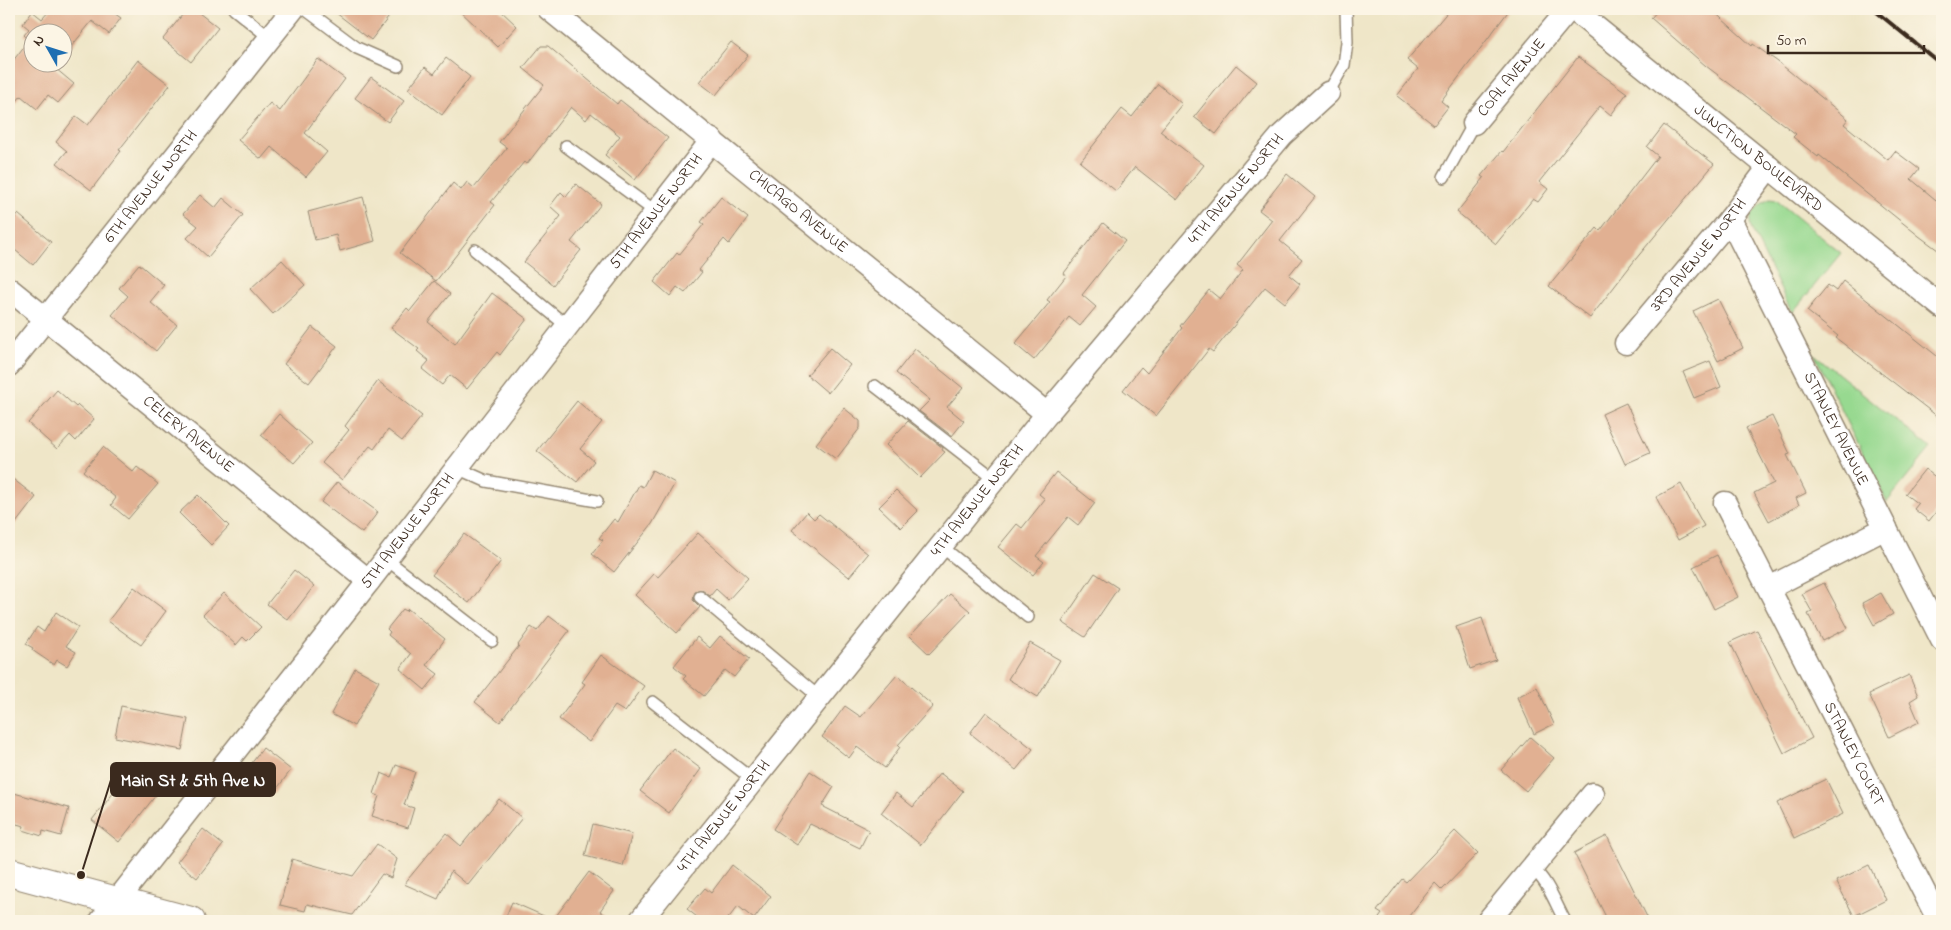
<svg xmlns="http://www.w3.org/2000/svg" width="1951" height="930" viewBox="0 0 1951 930" font-family="'Indie Flower',sans-serif">
<style>
.green{fill:#97d990;stroke:#698257}
.building{fill:#e1b092}
.lines{fill:none;stroke-linecap:round;stroke-linejoin:round}
.service-casing{stroke:#958873;stroke-width:14}
.minor-casing{stroke:#958873;stroke-width:25}
.tertiary-casing{stroke:#958873;stroke-width:30}
.service{stroke:#fff;stroke-width:11}
.minor{stroke:#fff;stroke-width:22}
.tertiary{stroke:#fff;stroke-width:28}
.rail{stroke:#3b2a1e;stroke-width:4}
.labels{text-anchor:middle;dominant-baseline:central;stroke-width:4.5;stroke-linejoin:round;paint-order:stroke}
.street-label{font-size:16px;fill:#3b2a1e;stroke:#fcf5e5}
.leader{fill:none;stroke:#3b2a1e;stroke-width:2}
.callout-dot{fill:#3b2a1e;stroke:#fcf5e5;stroke-width:2}
.callout{fill:#3b2a1e;stroke:#3b2a1e;stroke-width:2}
.callout-label{font-size:18px;text-anchor:middle;font-weight:bold;fill:#fff}
</style>
<rect width="100%" height="100%" fill="#fcf5e5"/>
<filter id="ink" filterUnits="userSpaceOnUse"><feTurbulence type="fractalNoise" baseFrequency=".02" numOctaves="2"/><feDisplacementMap in="SourceGraphic" scale="10" xChannelSelector="R" yChannelSelector="G"/><feConvolveMatrix kernelMatrix="1 2 1 2 8 2 1 2 1" color-interpolation-filters="sRGB"/></filter>
<filter id="wash" filterUnits="userSpaceOnUse"><feTurbulence type="fractalNoise" baseFrequency=".0096" numOctaves="4" result="noise"/><feDisplacementMap in="SourceGraphic" scale="20" xChannelSelector="R" yChannelSelector="G"/><feGaussianBlur stdDeviation="1.12" result="paint"/><feColorMatrix in="noise" values="0 0 0 0 0 0 0 0 0 0 0 0 0 0 0 0 0 1.4 0 .05"/><feComposite in="paint" operator="in"/></filter>
<g filter="url(#wash)">
<rect width="100%" height="100%" fill="#efe6c8"/>
<g class="green">
<path d="M 1770,199 L 1776,200 L 1841,253 L 1792,313 L 1750,226 C 1749,213 1759,204 1770,199 Z"/>
<polygon points="1814,354 1931,448 1887,502"/>
</g>
<g id="blocks">
<g class="building">
<polygon points="51,9 108,9 121,18 109,34 92,21 62,58 62,32 32,32 32,62 59,62 55,68 74,84 58,103 48,95 37,109 21,96 9,111 9,66 29,40 24,35 29,29 23,24 32,11 42,19"/>
<polygon points="187,9 194,9 218,28 191,62 163,39"/>
<polygon points="331,9 395,9 371,40"/>
<polygon points="458,9 499,9 517,26 498,47"/>
<polygon points="1450,9 1510,9 1441,101 1448,107 1434,125 1397,96 1418,69 1407,60"/>
<polygon points="1659,9 1711,9 1752,46 1753,44 1778,62 1848,119 1844,124 1888,160 1895,151 1919,169 1911,179 1942,205 1942,253 1919,236 1819,155 1818,157 1793,137 1796,134 1706,66 1651,18"/>
<polygon points="731,42 748,55 716,95 699,82"/>
<polygon points="541,46 548,46 617,104 620,100 668,138 635,180 605,155 620,136 591,113 586,120 571,107 527,164 524,162 491,202 495,205 436,281 400,253 453,183 461,190 467,182 474,188 507,148 499,142 544,85 523,68"/>
<polygon points="1578,57 1627,93 1611,115 1600,106 1539,182 1548,189 1538,202 1533,199 1496,244 1457,212 1484,178 1481,176 1502,151 1503,152"/>
<polygon points="446,58 470,77 442,115 408,89 425,67 434,74"/>
<polygon points="318,59 345,79 305,133 327,152 306,177 271,147 261,159 238,140 270,103 280,111"/>
<polygon points="138,60 170,85 119,150 121,151 91,190 57,163 67,151 56,142 76,116 88,125"/>
<polygon points="1236,65 1257,82 1216,134 1194,117"/>
<polygon points="371,77 404,101 388,122 355,98"/>
<polygon points="1158,84 1182,104 1160,131 1204,165 1177,200 1135,167 1116,191 1080,162 1122,109 1132,117"/>
<polygon points="1664,125 1714,164 1635,260 1590,318 1549,286 1597,228 1600,231 1658,156 1647,147"/>
<polygon points="1287,174 1315,197 1280,241 1302,259 1289,275 1300,284 1285,303 1265,287 1213,352 1209,349 1156,416 1123,390 1141,367 1147,373 1182,328 1180,326 1209,290 1220,299 1243,270 1237,265 1272,220 1259,210"/>
<polygon points="576,184 601,204 571,242 581,250 553,285 524,262 561,216 550,206 561,192 566,197"/>
<polygon points="200,195 215,208 223,198 243,215 208,257 187,238 198,226 183,214"/>
<polygon points="363,197 375,241 340,251 336,235 315,240 308,212"/>
<polygon points="721,197 748,218 729,244 724,239 699,270 702,272 685,293 677,287 670,296 654,282 677,253 679,255 704,224 701,222"/>
<polygon points="18,214 51,242 33,265 9,245 9,226"/>
<polygon points="1103,223 1125,241 1082,295 1096,307 1080,326 1069,317 1034,360 1015,344 1050,302 1047,300 1066,276 1064,273"/>
<polygon points="282,260 305,285 273,314 250,289"/>
<polygon points="139,264 164,285 150,302 177,325 156,351 112,315 128,296 119,288"/>
<polygon points="434,281 450,294 428,322 455,344 492,293 527,319 500,355 497,352 467,389 450,375 442,385 422,369 429,361 417,351 419,349 391,328 407,308 410,311"/>
<polygon points="1843,281 1942,360 1942,420 1836,338 1838,336 1807,311 1828,285 1836,291"/>
<polygon points="1718,299 1743,348 1718,361 1693,311"/>
<polygon points="312,327 337,346 309,383 284,364"/>
<polygon points="830,348 850,365 828,393 807,375"/>
<polygon points="915,349 963,388 947,407 964,421 952,436 919,411 930,400 896,373"/>
<polygon points="1710,361 1721,387 1694,398 1683,372"/>
<polygon points="378,381 422,416 402,441 388,430 374,449 370,446 342,480 322,463 349,430 345,426"/>
<polygon points="57,390 76,407 78,405 94,419 76,441 70,435 57,449 28,423"/>
<polygon points="577,401 602,422 580,449 594,461 577,482 537,451"/>
<polygon points="1626,403 1650,453 1625,464 1602,414"/>
<polygon points="844,408 860,421 860,428 836,459 816,444"/>
<polygon points="279,414 312,443 294,463 261,435"/>
<polygon points="1772,416 1790,454 1787,455 1806,493 1796,498 1799,505 1769,521 1754,493 1774,483 1746,428"/>
<polygon points="908,421 943,448 942,450 945,452 920,478 886,445"/>
<polygon points="103,447 133,472 137,467 158,484 128,519 111,505 116,498 83,471"/>
<polygon points="1925,469 1942,482 1942,504 1929,521 1914,509 1918,504 1905,494"/>
<polygon points="652,470 675,483 652,524 614,572 592,554 603,540 599,538 614,519 618,522 639,485 643,487"/>
<polygon points="1056,472 1095,503 1078,525 1068,517 1036,556 1044,562 1033,575 998,547 1017,524 1022,528 1045,499 1039,494"/>
<polygon points="9,476 36,497 9,532"/>
<polygon points="337,482 378,512 362,533 321,502"/>
<polygon points="1681,484 1704,526 1678,540 1656,497"/>
<polygon points="896,490 918,511 901,528 879,507"/>
<polygon points="198,495 229,526 211,545 179,513"/>
<polygon points="807,512 814,519 819,514 868,554 849,577 792,530"/>
<polygon points="698,533 748,578 728,600 716,589 710,596 702,590 695,592 693,600 700,607 677,633 635,595 654,574 658,577"/>
<polygon points="464,534 501,561 469,603 432,575"/>
<polygon points="1717,555 1738,597 1714,609 1693,567"/>
<polygon points="294,570 314,586 288,620 267,604"/>
<polygon points="1095,573 1118,588 1085,637 1062,622"/>
<polygon points="1824,583 1848,628 1822,641 1808,614 1812,612 1802,594"/>
<polygon points="134,587 166,611 141,645 108,621"/>
<polygon points="224,593 261,627 247,641 243,637 236,645 203,615"/>
<polygon points="1881,593 1893,614 1874,625 1862,603"/>
<polygon points="950,594 970,611 929,654 910,636"/>
<polygon points="403,609 406,611 408,609 445,639 426,665 438,674 425,690 400,669 411,654 388,635 390,632 387,629"/>
<polygon points="56,612 78,627 66,646 76,652 67,666 57,660 54,665 32,650 33,648 26,644 37,627 44,632"/>
<polygon points="549,616 569,631 500,722 475,702 519,646 518,645 531,627 537,631"/>
<polygon points="1482,618 1496,660 1470,669 1456,627"/>
<polygon points="1757,630 1812,738 1784,753 1730,642"/>
<polygon points="720,636 749,659 734,677 725,670 704,696 683,679 686,676 674,666 697,637 710,648"/>
<polygon points="1030,643 1060,660 1038,697 1008,679"/>
<polygon points="601,655 644,686 625,712 615,706 589,742 559,719 585,684 582,682"/>
<polygon points="355,668 379,681 354,726 331,714"/>
<polygon points="897,675 933,706 898,745 900,747 885,768 857,747 849,758 822,737 845,706 861,717"/>
<polygon points="1909,675 1918,696 1910,701 1919,722 1889,737 1869,694"/>
<polygon points="1537,687 1554,724 1534,734 1517,697"/>
<polygon points="121,706 188,719 182,750 115,737"/>
<polygon points="986,712 1033,749 1016,770 970,733"/>
<polygon points="1530,737 1554,758 1526,791 1501,770"/>
<polygon points="263,748 291,770 273,794 245,772"/>
<polygon points="673,748 701,769 669,813 640,791"/>
<polygon points="396,765 415,772 404,805 414,808 408,828 372,816 379,796 374,794 381,773 391,777"/>
<polygon points="810,771 834,787 822,806 869,830 860,848 810,824 797,845 773,829"/>
<polygon points="129,773 156,795 119,842 92,820"/>
<polygon points="940,773 963,791 921,845 881,813 896,793 913,807"/>
<polygon points="1826,779 1843,814 1794,838 1777,803"/>
<polygon points="14,793 69,808 61,836 43,831 42,836 23,830 24,826 9,822 9,810"/>
<polygon points="499,799 522,818 468,885 451,871 438,899 404,884 446,833 461,846"/>
<polygon points="593,824 632,834 623,866 585,856"/>
<polygon points="203,829 223,845 197,878 177,862"/>
<polygon points="1455,831 1478,853 1442,890 1435,883 1405,921 1377,921 1382,914 1377,911 1402,879 1406,882"/>
<polygon points="1607,836 1649,921 1608,921 1574,853"/>
<polygon points="377,844 397,859 391,878 382,874 352,915 307,904 305,911 280,905 292,859 353,876"/>
<polygon points="732,865 771,896 754,919 738,906 726,921 702,921 687,909 705,888 711,893"/>
<polygon points="1869,865 1886,900 1854,916 1836,881"/>
<polygon points="589,872 614,891 600,911 614,921 504,921 512,902 553,920"/>
</g>
</g>
</g>
<g filter="url(#ink)">
<use href="#blocks" fill-opacity="0" stroke="#958873" stroke-width="1"/>
<g class="lines">
<g class="service-casing">
<g id="service">
<polyline points="234,9 270,38"/>
<polyline points="305,9 357,48 398,66"/>
<polyline points="1328,93 1344,65 1347,42 1346,9"/>
<polyline points="566,146 656,212"/>
<polyline points="1444,177 1474,123"/>
<polyline points="475,250 567,326"/>
<polyline points="875,386 995,479"/>
<polyline points="457,468 486,481 597,501"/>
<polyline points="941,546 1028,617"/>
<polyline points="386,559 492,641"/>
<polyline points="700,597 820,698"/>
<polyline points="653,702 753,780"/>
<path d="M 1532,868 C 1548,881 1555,903 1565,921"/>
</g>
</g>
<g class="minor-casing">
<g id="minor">
<path id="s1" d="M 549,9 L 1047,414"/>
<path id="s2" d="M 1573,9 L 1942,307"/>
<path id="s3" d="M 1474,123 L 1569,9"/>
<path id="s4" d="M 1730,219 L 1942,640"/>
<path id="s5" d="M 9,289 L 369,581"/>
<path id="s6" d="M 1626,343 L 1730,219 L 1769,167"/>
<path id="s7" d="M 9,365 L 293,9"/>
<path id="s8" d="M 1725,503 L 1939,921"/>
<polyline points="1769,588 1886,528"/>
<path id="s9" d="M 101,921 L 369,581 L 712,140"/>
<path id="s10" d="M 640,921 L 1047,414 L 1282,135 L 1328,93"/>
<polyline points="1488,921 1593,794"/>
</g>
</g>
<g class="tertiary-casing">
<polyline id="tertiary" points="9,872 191,921"/>
</g>
<use href="#service" class="service"/>
<use href="#minor" class="minor"/>
<use href="#tertiary" class="tertiary"/>
<polyline class="rail" points="1873,9 1942,65"/>
</g>
</g>
<g class="labels">
<g class="street-label">
<text stroke="none"><textPath href="#s3" startOffset="59">COAL AVENUE</textPath></text>
<text stroke="none"><textPath href="#s2" startOffset="238">JUNCTION BOULEVARD</textPath></text>
<text stroke="none"><textPath href="#s7" startOffset="228">6TH AVENUE NORTH</textPath></text>
<text stroke="none"><textPath href="#s10" startOffset="944">4TH AVENUE NORTH</textPath></text>
<text stroke="none"><textPath href="#s9" startOffset="901">5TH AVENUE NORTH</textPath></text>
<text stroke="none"><textPath href="#s1" startOffset="321">CHICAGO AVENUE</textPath></text>
<text stroke="none"><textPath href="#s6" startOffset="114">3RD AVENUE NORTH</textPath></text>
<text stroke="none"><textPath href="#s4" startOffset="235">STANLEY AVENUE</textPath></text>
<text stroke="none"><textPath href="#s5" startOffset="231">CELERY AVENUE</textPath></text>
<text stroke="none"><textPath href="#s10" startOffset="539">4TH AVENUE NORTH</textPath></text>
<text stroke="none"><textPath href="#s9" startOffset="496">5TH AVENUE NORTH</textPath></text>
<text stroke="none"><textPath href="#s8" startOffset="282">STANLEY COURT</textPath></text>
<text stroke="none"><textPath href="#s10" startOffset="134">4TH AVENUE NORTH</textPath></text>
</g>
</g>
<path class="leader" d="M81 875L111 780"/>
<circle class="callout-dot" cx="81" cy="875" r="5"/>
<rect class="callout" x="111" y="763" width="164" height="33" rx="5"/>
<g class="callout-label">
<text x="193" y="786">Main St &amp; 5th Ave N</text>
</g>
<rect width="1951" height="930" fill="none" stroke="#fcf5e5" stroke-width="30"/>
<g transform="translate(48 48) rotate(309)"><circle r="24" fill="#fcf5e5" stroke="#afa495"/>
<path d="M0-4L9 19L0 12L-9 19Z" fill="#1f6fb2"/>
<text y="-8" font-size="14" font-weight="bold" text-anchor="middle" fill="#3b2a1e">N</text>
</g>
<path d="M1768 45v8h156v-8" fill="none" stroke="#3b2a1e" stroke-width="2.5"/>
<text x="1776" y="45" font-size="15" fill="#3b2a1e" stroke="#fcf5e5" stroke-width="4" paint-order="stroke">50 m</text>
</svg>
